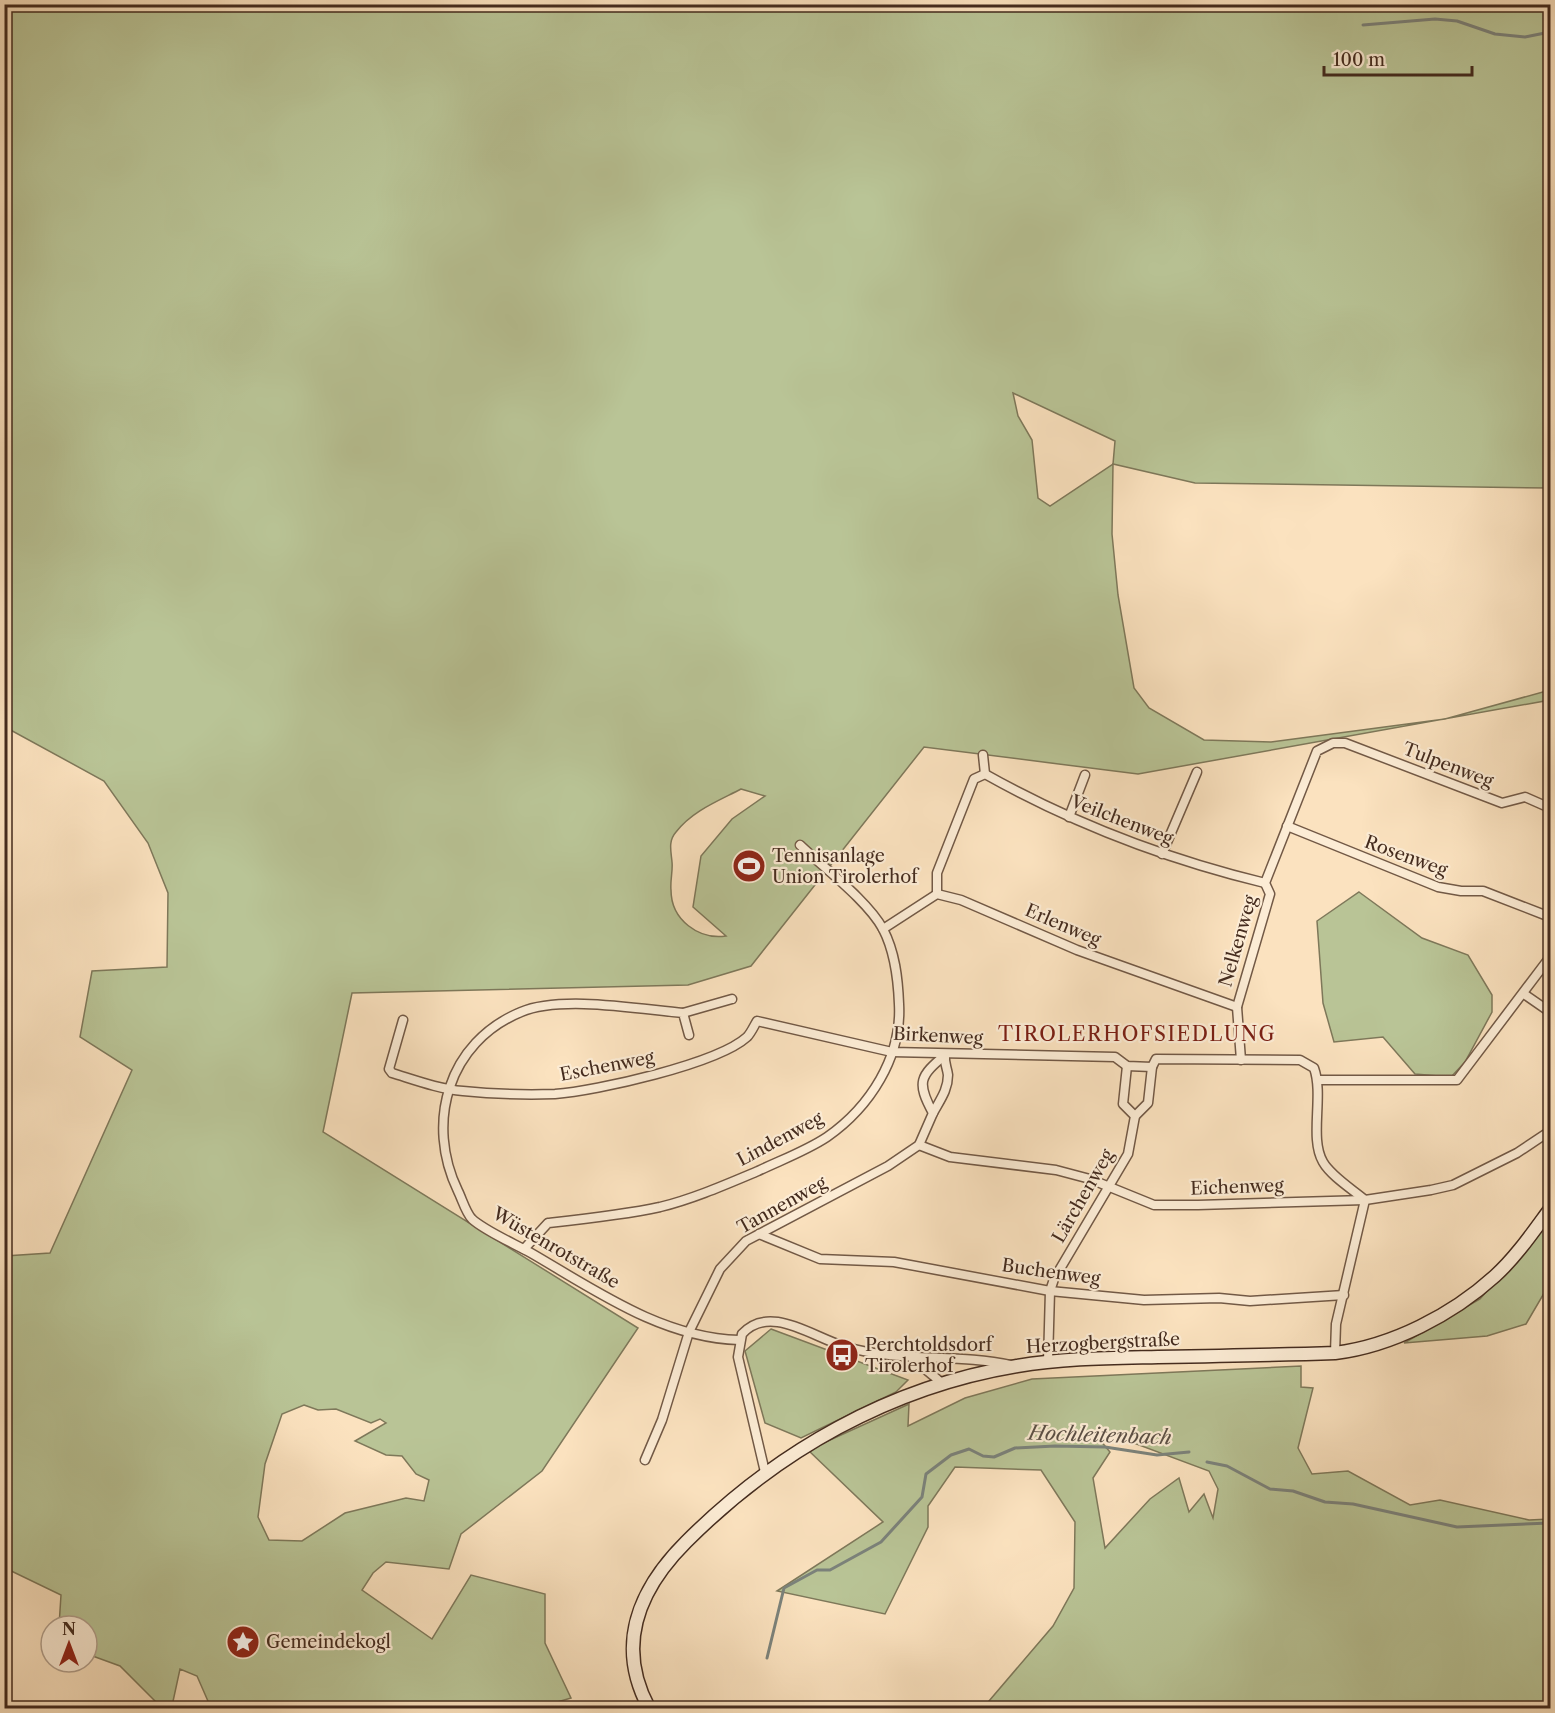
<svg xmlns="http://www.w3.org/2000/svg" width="1555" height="1713" viewBox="0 0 1555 1713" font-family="'Libre Caslon Text',serif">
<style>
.green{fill:#b9c496;stroke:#7e785a;stroke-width:1.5;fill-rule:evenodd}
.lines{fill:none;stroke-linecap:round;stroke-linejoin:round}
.stream{stroke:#7b827b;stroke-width:3}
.street-casing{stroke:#725946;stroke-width:11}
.secondary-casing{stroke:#442b1e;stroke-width:15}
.street{stroke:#fcecd5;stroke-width:8}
.secondary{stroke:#fcecd5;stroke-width:12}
.labels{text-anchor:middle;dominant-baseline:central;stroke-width:4.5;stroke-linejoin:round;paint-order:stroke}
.street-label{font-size:18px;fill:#442b1e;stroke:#fcecd5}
.poi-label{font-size:18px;fill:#442b1e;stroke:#fcecd5;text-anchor:start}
.neighbourhood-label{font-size:20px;letter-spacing:1.5px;fill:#7a1f14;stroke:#fcecd5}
.water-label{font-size:20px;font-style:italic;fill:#5b4f45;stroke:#fcecd5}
</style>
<rect width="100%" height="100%" fill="#fbe2bf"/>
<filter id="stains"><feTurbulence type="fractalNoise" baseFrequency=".00333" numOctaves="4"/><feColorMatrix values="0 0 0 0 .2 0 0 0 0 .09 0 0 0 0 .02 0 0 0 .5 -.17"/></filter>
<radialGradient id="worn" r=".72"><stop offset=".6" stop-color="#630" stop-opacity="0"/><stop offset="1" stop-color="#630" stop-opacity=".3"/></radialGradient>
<g class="green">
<path d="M 4,5 L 1550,5 L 1550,488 L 1195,483 L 1113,464 L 1112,534 L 1118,595 L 1134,688 L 1149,708 L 1204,740 L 1271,742 L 1445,719 L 1550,690 L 1550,700 L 1138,774 L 924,747 L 751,966 L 688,985 L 352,993 L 323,1132 L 638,1328 L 542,1471 L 461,1534 L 449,1569 L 386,1562 L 373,1573 L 362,1590 L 432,1639 L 471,1575 L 545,1594 L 545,1643 L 571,1698 L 537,1708 L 211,1708 L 197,1676 L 180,1669 L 172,1706 L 161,1707 L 120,1666 L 87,1654 L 87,1626 L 59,1626 L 61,1595 L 5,1568 L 5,1256 L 50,1253 L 132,1070 L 80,1037 L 92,971 L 167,967 L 168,893 L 148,843 L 104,781 L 5,727 ZM 1013,393 L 1115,441 L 1113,464 L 1050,506 L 1038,498 L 1032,440 L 1018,416 ZM 741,789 L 765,796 L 732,819 L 701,856 L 693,907 L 726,936 C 699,940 671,920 671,890 C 670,881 673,871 672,862 C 671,851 668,841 676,832 C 692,811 718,801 741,789 ZM 304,1405 L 318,1410 L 336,1409 L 371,1423 L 380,1419 L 386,1423 L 355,1441 L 386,1455 L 402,1456 L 416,1474 L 429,1480 L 424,1501 L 406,1498 L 345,1513 L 302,1541 L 269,1540 L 258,1517 L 265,1464 L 282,1414 Z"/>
<polygon points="1359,892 1422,938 1468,955 1492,995 1492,1012 1465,1062 1451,1077 1415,1074 1383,1037 1334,1042 1323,1003 1317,921"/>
<polygon points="1550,1219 1550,1283 1526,1324 1487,1336 1404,1343 1480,1299"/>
<polygon points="771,1329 908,1380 896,1392 801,1438 765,1423 745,1351"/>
<path d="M 1301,1366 L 1301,1387 L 1313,1388 L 1298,1448 L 1312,1474 L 1348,1471 L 1410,1505 L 1440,1500 L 1529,1520 L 1550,1519 L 1550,1704 L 1542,1708 L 983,1708 L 1053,1626 L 1074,1588 L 1075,1522 L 1041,1470 L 955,1467 L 928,1506 L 928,1527 L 885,1614 L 777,1591 L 883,1522 L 808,1450 L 909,1404 L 908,1426 L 965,1398 L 1032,1379 ZM 1095,1434 L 1130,1436 L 1131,1442 L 1209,1471 L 1218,1489 L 1213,1518 L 1204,1494 L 1189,1512 L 1179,1478 L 1150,1499 L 1105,1548 L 1093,1478 L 1110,1452 Z"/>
</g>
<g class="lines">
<g class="stream">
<polyline points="1363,25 1435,19 1457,21 1495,34 1525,37 1550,32"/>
<polyline points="1207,1462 1227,1466 1270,1489 1293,1491 1325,1502 1353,1504 1457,1527 1550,1523"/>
<polyline points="767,1658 784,1588 817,1570 830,1570 881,1542 922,1497 926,1474 951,1455 969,1449 983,1456 994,1457 1015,1448 1055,1446 1105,1447 1157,1455 1189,1452"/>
</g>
<g class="street-casing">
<g id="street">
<polyline points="983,755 985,774"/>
<polyline points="1069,817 1085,775"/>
<polyline points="1287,826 1438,887 1461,891 1483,891 1550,917"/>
<polyline points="1162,854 1197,772"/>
<path d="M 937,894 L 937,873 L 974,779 L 985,774 C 1074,824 1166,859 1265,883"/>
<polyline points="883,929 937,894 961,900 1077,950 1237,1007"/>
<polyline points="1524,994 1550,1012"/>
<polyline points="683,1013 732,999"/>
<path d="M 403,1020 L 389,1069 L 392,1073 C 415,1080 439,1089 463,1091 C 493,1094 525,1095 555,1094 C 596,1091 717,1064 747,1037 C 751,1033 754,1026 757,1021 L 892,1052 L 1115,1057 L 1127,1066 L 1152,1067 L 1156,1059 L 1300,1060 L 1314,1068 C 1324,1096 1309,1138 1323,1162 C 1331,1176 1352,1189 1365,1200 L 1336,1324 L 1335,1353"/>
<path d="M 689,1035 L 683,1013 C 639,1009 561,995 521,1012 C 448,1042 425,1123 458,1191 C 462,1199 466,1213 472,1219 C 485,1231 515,1244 531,1253 C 595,1290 662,1338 739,1340"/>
<polyline points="1241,1060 1237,1007 1270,894 1265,883 1317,751 1333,743 1345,743 1502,803 1525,797 1550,808"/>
<polyline points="1318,1080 1457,1080 1550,957"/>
<path d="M 933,1113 C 940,1100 948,1090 948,1075 C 947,1067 944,1063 945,1055"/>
<polyline points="1135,1116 1148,1103 1152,1067"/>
<polyline points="919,1145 950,1157 1056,1170 1090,1179 1154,1205 1198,1205 1365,1200 1431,1190 1453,1185 1517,1153 1550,1131"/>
<polyline points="759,1234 820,1259 894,1262 1050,1291 1144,1300 1219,1298 1250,1301 1344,1295"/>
<path d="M 524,1249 L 548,1223 C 585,1219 623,1215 660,1207 C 693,1199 727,1184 758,1171 C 781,1160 806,1151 827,1137 C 870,1107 902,1057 899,1004 C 898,978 895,952 883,929 C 868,901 824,868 800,845"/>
<polyline points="912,1358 943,1384"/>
<polyline points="1048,1362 1050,1291 1054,1279 1128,1154 1135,1116 1123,1104 1127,1066"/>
<path d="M 645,1460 L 662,1420 L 689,1332 L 720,1269 L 746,1241 L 888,1166 L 919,1145 L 933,1113 C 916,1082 920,1076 945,1055"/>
<path d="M 765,1472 L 738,1357 L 742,1334 C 769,1304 811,1336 843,1346 C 898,1363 956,1353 1011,1365"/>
</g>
</g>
<g class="secondary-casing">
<path id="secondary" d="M 649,1708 C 615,1645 639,1589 686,1542 C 777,1451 890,1387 1017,1366 C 1064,1358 1111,1358 1158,1357 C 1217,1356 1276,1355 1335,1353 C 1392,1346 1452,1315 1495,1276 C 1516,1257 1533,1232 1550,1209"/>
</g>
<use href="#street" class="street"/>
<use href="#secondary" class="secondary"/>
</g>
<defs>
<g id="stadium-disc" transform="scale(1.725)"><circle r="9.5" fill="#8f2418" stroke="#fcecd5"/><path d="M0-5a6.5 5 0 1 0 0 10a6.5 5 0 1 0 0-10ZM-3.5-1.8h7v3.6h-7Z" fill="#fff"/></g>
<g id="bus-disc" transform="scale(1.725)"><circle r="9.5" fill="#8f2418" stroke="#fcecd5"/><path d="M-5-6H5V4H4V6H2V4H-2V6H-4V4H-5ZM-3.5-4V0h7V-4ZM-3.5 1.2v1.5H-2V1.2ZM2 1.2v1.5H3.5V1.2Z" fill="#fff"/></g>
<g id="sight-disc" transform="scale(1.725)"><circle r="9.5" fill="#8f2418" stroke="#fcecd5"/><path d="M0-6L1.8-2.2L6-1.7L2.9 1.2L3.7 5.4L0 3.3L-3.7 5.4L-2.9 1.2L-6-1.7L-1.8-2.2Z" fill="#fff"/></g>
</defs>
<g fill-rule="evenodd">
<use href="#stadium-disc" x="749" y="866"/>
<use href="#bus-disc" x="842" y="1355"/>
<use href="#sight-disc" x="243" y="1642"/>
</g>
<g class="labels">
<g class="street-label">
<text transform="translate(1448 765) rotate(21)">Tulpenweg</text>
<text transform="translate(1122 820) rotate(21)">Veilchenweg</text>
<text transform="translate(1406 856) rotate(20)">Rosenweg</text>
<text transform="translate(1063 925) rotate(23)">Erlenweg</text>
<text transform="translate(1238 941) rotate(-74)">Nelkenweg</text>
<text transform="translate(938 1036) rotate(3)">Birkenweg</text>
<text transform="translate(607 1066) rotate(-11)">Eschenweg</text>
<text transform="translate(780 1139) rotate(-28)">Lindenweg</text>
<text transform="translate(1237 1187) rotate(-2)">Eichenweg</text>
<text transform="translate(1083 1196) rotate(-60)">Lärchenweg</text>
<text transform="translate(782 1205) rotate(-29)">Tannenweg</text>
<text transform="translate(556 1248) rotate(30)">Wüstenrotstraße</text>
<text transform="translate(1051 1272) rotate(8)">Buchenweg</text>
<text transform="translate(1103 1343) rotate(-3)">Herzogbergstraße</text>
</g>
<g class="poi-label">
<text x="772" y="856">Tennisanlage<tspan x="772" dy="21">Union Tirolerhof</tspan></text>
<text x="865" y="1345">Perchtoldsdorf<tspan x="865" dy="21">Tirolerhof</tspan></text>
<text x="266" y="1642">Gemeindekogl</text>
</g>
<g class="neighbourhood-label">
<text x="1137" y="1034">TIROLERHOFSIEDLUNG</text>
</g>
<g class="water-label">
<text transform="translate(1100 1435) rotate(2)">Hochleitenbach</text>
</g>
</g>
<rect width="1555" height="1713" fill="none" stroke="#fbe2bf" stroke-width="24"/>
<rect x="6" y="6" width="1543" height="1701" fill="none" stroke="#442b1e" stroke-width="3"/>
<rect x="12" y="12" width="1531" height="1689" fill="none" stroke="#442b1e" stroke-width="1.5"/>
<g transform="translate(69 1644)"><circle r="28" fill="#fcecd5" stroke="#b29f8c" stroke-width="1.5"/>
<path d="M0-4.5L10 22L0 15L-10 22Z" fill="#8f2418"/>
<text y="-9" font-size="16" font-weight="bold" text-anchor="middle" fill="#442b1e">N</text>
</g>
<path d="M1324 66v9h148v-9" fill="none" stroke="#442b1e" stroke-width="3"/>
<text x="1333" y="66" font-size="18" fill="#442b1e" stroke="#fcecd5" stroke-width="4.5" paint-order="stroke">100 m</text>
<rect width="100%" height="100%" filter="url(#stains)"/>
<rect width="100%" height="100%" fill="url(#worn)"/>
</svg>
